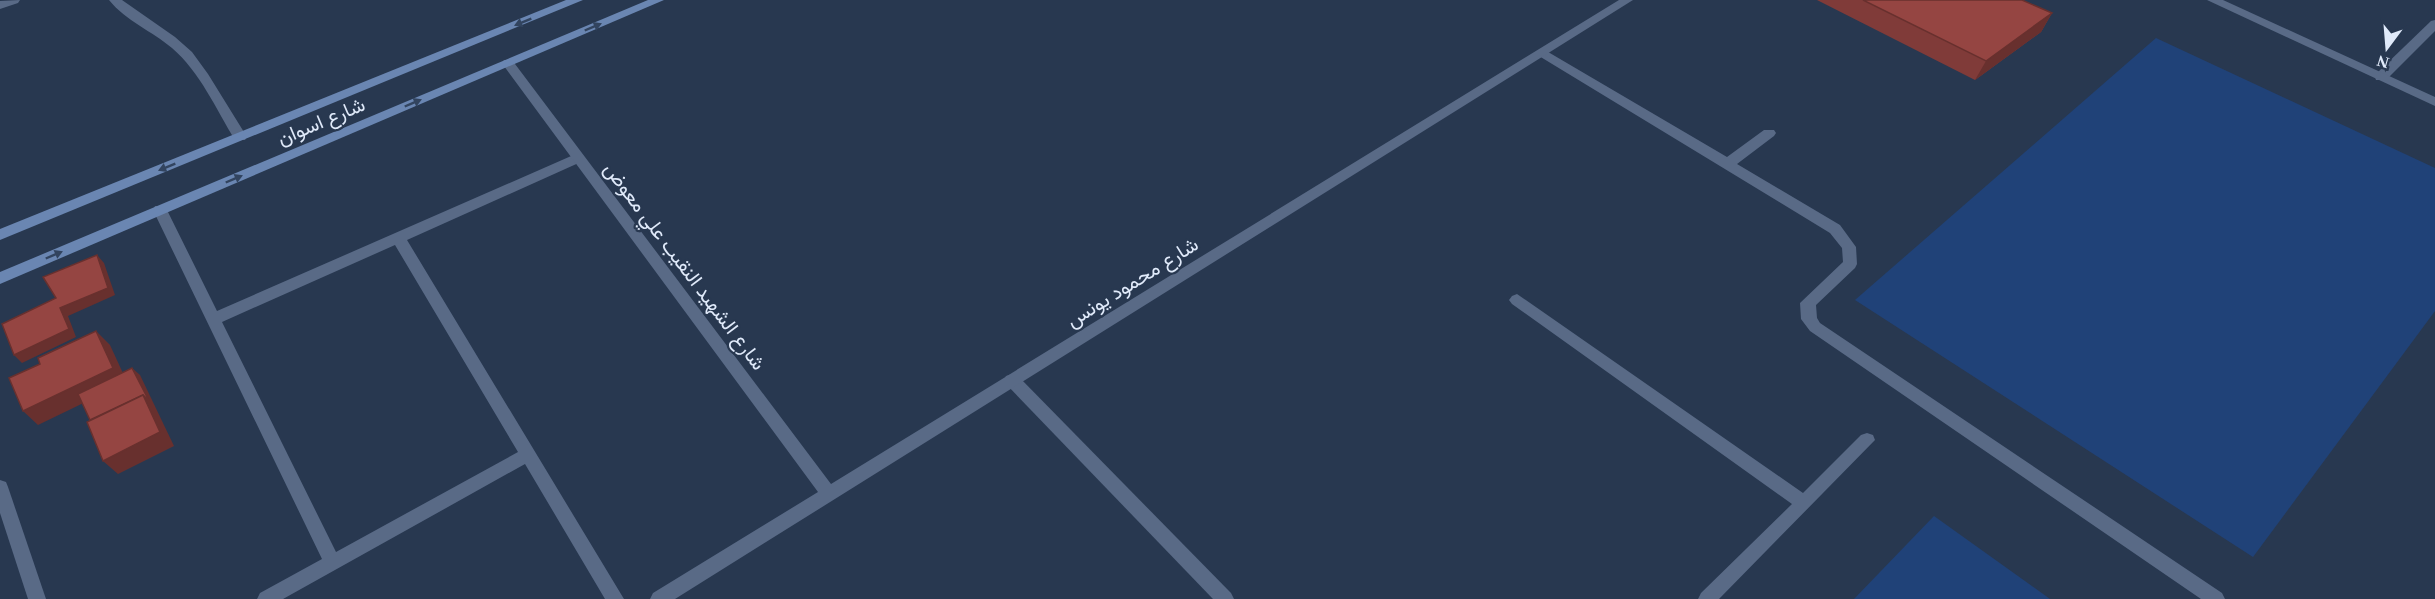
<svg xmlns="http://www.w3.org/2000/svg" width="2435" height="599" viewBox="0 0 2435 599" font-family="'Times New Roman',Vazirmatn,serif">
<style>
.green{fill:#204278}
.lines{fill:none;stroke-linecap:round;stroke-linejoin:round}
.lane{fill:#596a86;fill-rule:evenodd}
.street{fill:#596a86;fill-rule:evenodd}
.secondary{fill:#6a86b2;fill-rule:evenodd}
.wall{fill:#803b39}
.shaded-wall{fill:#68302e}
.building{fill:#954542;stroke:#68302e;stroke-width:1.5}
.oneway{fill:#32445f}
.labels{text-anchor:middle;dominant-baseline:central;stroke-width:4.5;stroke-linejoin:round;paint-order:stroke}
.street-label{font-size:20px;fill:#e0eafa;stroke:#283850}
</style>
<rect width="100%" height="100%" fill="#283850"/>
<g class="green">
<polygon points="2156,38 2435,168 2435,311 2253,557 1855,300"/>
<polygon points="1934,516 2050,599 1854,599"/>
</g>
<g class="lines">
<g class="lane">
<polygon points="2435,20 2435,31 2386,80 2376,80 2375,77 2376,74 2431,21"/>
<polygon points="1543,49 1727,157 1764,130 1774,130 1776,133 1774,136 1737,164 1840,225 1856,247 1857,264 1855,268 1816,305 1817,318 1820,323 2222,593 2225,599 2201,599 1810,331 1801,319 1800,303 1843,262 1842,248 1830,233 1539,56 1537,53 1539,50"/>
<path d="M 578,153 L 585,158 L 583,161 L 407,240 L 624,599 L 605,599 L 525,464 L 283,599 L 257,599 L 260,593 L 322,559 L 153,210 L 155,206 L 165,206 L 217,311 ZM 395,245 L 518,452 L 336,552 L 222,322 Z"/>
<polygon points="1517,294 1803,493 1861,435 1867,433 1873,435 1875,440 1719,599 1698,599 1701,593 1792,504 1512,304 1509,300 1512,296"/>
<polygon points="1012,374 1018,376 1231,593 1234,599 1213,599 1006,384 1004,380 1006,376"/>
<polygon points="0,480 6,482 8,487 46,599 28,599 0,513"/>
</g>
<g class="street">
<polygon points="20,0 18,3 0,9 0,1"/>
<path d="M 109,0 L 122,0 L 175,37 L 192,52 L 208,74 L 247,137 L 245,140 L 235,140 C 216,109 200,72 172,48 C 152,31 126,21 109,0 Z"/>
<polygon points="1619,0 1633,0 675,599 650,599 653,593 818,492 504,66 502,63 504,60 512,60 831,484"/>
<polygon points="2207,0 2223,0 2435,97 2435,106"/>
</g>
<g class="secondary">
<polygon points="566,0 583,0 0,240 0,229"/>
<polygon points="648,0 664,0 0,284 0,272"/>
</g>
</g>
<polygon class="wall" points="1817,0 2022,0 2052,13 2041,32 1975,80"/>
<g class="shaded-wall">
<polygon points="2052,13 2041,32 1975,80 1986,61"/>
<polygon points="97,255 104,263 115,295 68,316 76,337 22,363 14,355 60,308"/>
<polygon points="96,331 110,345 127,382 38,425 23,411"/>
<polygon points="132,368 140,375 174,446 118,474 103,461 102,436"/>
</g>
<g class="building">
<polygon points="1863,0 2022,0 2052,13 1986,61"/>
<polygon points="97,255 108,288 60,308 69,329 14,355 2,324 56,298 43,277"/>
<polygon points="96,331 113,368 23,411 9,378 40,364 38,358"/>
<polygon points="132,368 149,401 143,395 90,420 78,394"/>
<polygon points="143,395 160,432 103,461 87,422"/>
</g>
<defs><path id="oneway-solid" d="M-6-.8H1V-3.2L6.5 0L1 3.2V.8H-6Z" transform="scale(1.5)"/></defs>
<g class="oneway">
<use href="#oneway-solid" transform="translate(523 22) rotate(158)"/>
<use href="#oneway-solid" transform="translate(593 27) rotate(-23)"/>
<use href="#oneway-solid" transform="translate(413 103) rotate(-23)"/>
<use href="#oneway-solid" transform="translate(167 167) rotate(158)"/>
<use href="#oneway-solid" transform="translate(234 179) rotate(-23)"/>
<use href="#oneway-solid" transform="translate(54 255) rotate(-23)"/>
</g>
<g class="labels">
<g class="street-label">
<text transform="translate(321 121) rotate(-23)">شارع اسوان</text>
<text transform="translate(685 266) rotate(53)">شارع الشهيد النقيب علي معوض</text>
<text transform="translate(1132 282) rotate(-32)">شارع محمود يونس</text>
</g>
</g>
<g transform="translate(2387 48) rotate(196)" stroke="#283850" stroke-width="4.5" paint-order="stroke">
<path d="M0-4.5L10 22L0 15L-10 22Z" fill="#e0eafa"/>
<text y="-9" font-size="16" font-weight="bold" text-anchor="middle" fill="#e0eafa">N</text>
</g>
</svg>
